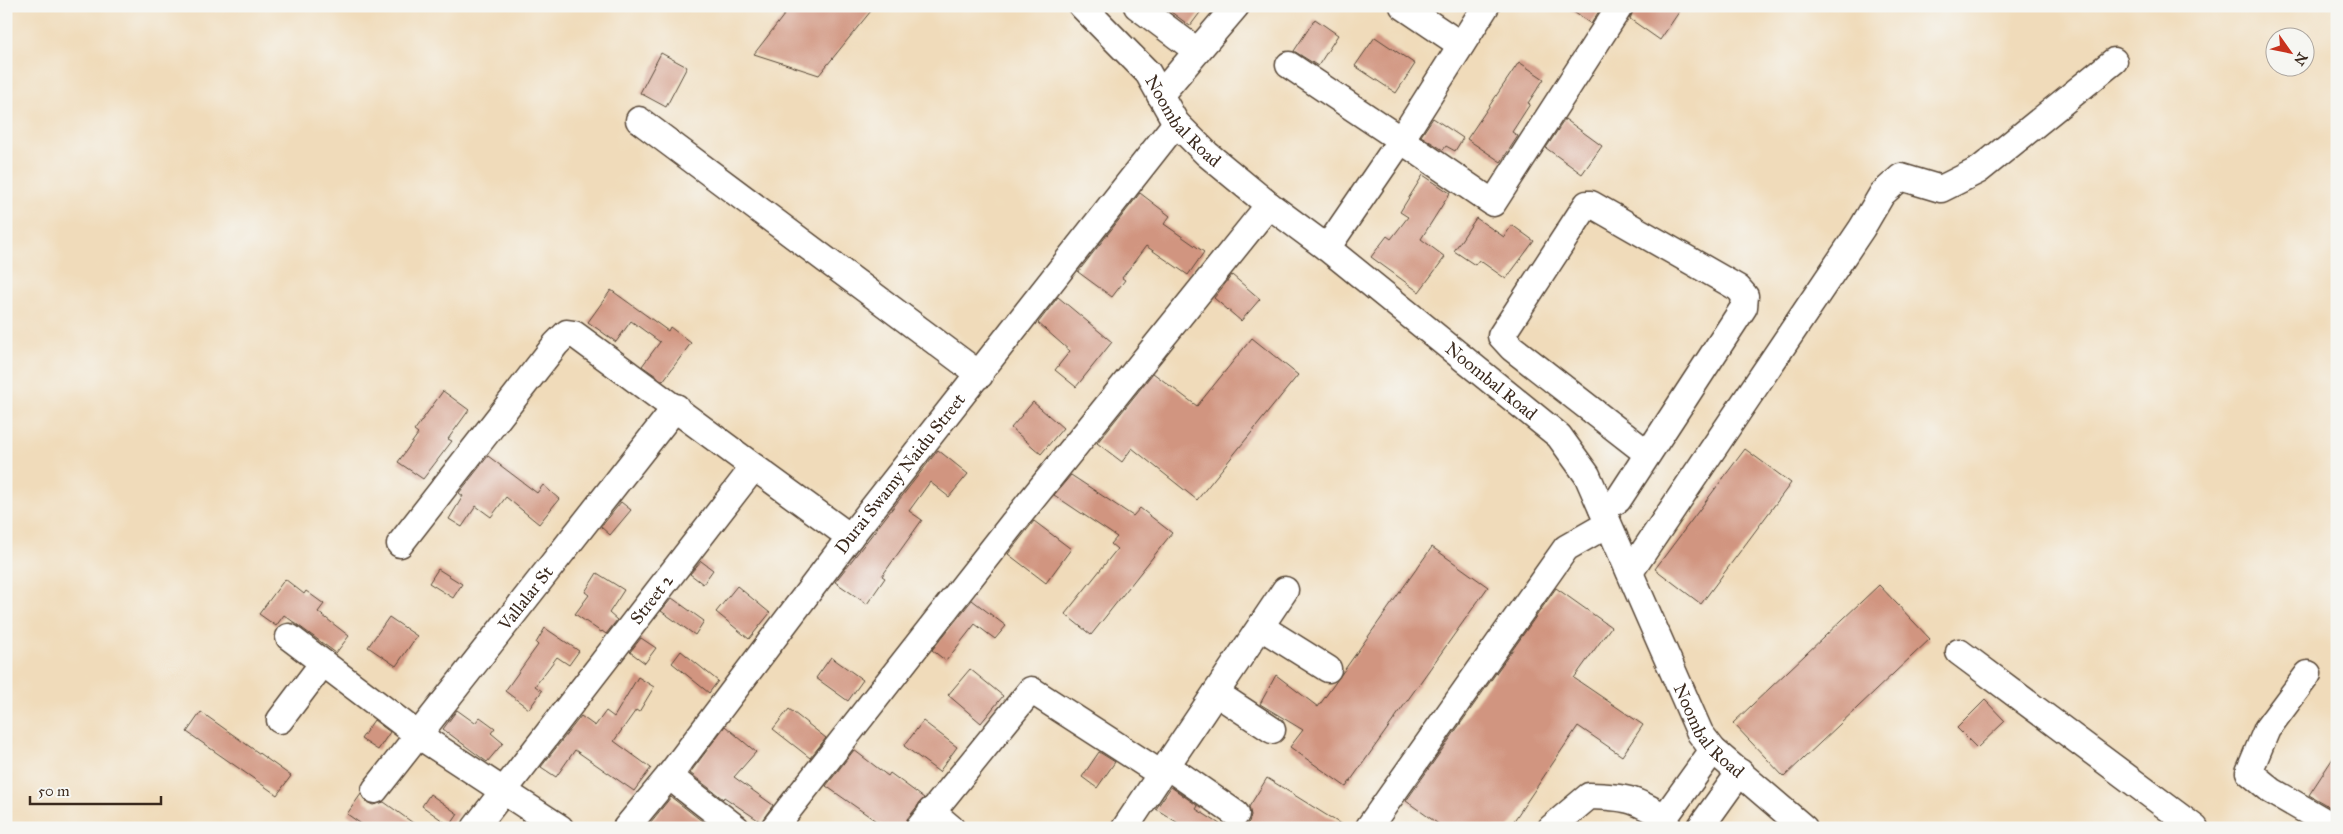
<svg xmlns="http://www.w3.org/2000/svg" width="2343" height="834" viewBox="0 0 2343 834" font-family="'IM FELL Great Primer',serif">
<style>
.building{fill:#d19580}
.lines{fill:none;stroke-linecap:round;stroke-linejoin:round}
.minor-casing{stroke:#564535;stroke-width:29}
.minor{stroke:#fff;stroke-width:26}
.labels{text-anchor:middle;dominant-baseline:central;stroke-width:4;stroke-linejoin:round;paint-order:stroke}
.street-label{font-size:18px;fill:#3b2a1e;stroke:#f6f6f2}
</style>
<rect width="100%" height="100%" fill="#f6f6f2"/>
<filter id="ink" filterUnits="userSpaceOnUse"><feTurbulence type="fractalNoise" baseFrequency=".02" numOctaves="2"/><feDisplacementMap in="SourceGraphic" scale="10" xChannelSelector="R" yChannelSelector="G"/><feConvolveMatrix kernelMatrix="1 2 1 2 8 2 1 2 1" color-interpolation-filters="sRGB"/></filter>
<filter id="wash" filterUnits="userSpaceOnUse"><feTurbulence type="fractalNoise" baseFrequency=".0096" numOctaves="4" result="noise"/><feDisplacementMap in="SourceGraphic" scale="20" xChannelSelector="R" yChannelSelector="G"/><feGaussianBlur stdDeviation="1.12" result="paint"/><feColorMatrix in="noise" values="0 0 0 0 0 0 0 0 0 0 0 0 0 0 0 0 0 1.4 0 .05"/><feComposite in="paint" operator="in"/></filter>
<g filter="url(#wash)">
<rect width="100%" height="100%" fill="#f0dbba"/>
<g id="blocks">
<g class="building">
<polygon points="791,6 875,6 819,75 754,54"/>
<polygon points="1163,6 1205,6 1190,26"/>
<polygon points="1565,6 1602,6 1591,24"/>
<polygon points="1635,6 1669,6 1679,12 1660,40 1630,19"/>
<polygon points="1315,19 1338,35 1318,66 1294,51"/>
<polygon points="1375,37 1415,64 1396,93 1355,66"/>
<polygon points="661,53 687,67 666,107 640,93"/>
<polygon points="1519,62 1544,79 1528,103 1530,104 1512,132 1518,136 1501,162 1467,139"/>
<polygon points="1433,118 1463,138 1455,151 1446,146 1443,150 1421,136"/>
<polygon points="1565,119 1602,146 1582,174 1546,148"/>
<polygon points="1423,175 1450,193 1421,239 1445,257 1419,292 1371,257 1387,236 1391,239 1408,217 1400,212"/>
<polygon points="1140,193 1170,216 1164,224 1204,252 1188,275 1146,246 1122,278 1125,280 1112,297 1078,272"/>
<polygon points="1476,218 1504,237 1512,225 1534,241 1506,279 1479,260 1475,265 1454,251"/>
<polygon points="1232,275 1260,299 1241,321 1214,298"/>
<polygon points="611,290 668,331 670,327 691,343 663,381 642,366 660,342 631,321 616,342 588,322"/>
<polygon points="1058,297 1112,342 1076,387 1055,370 1070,351 1038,323"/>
<polygon points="1252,338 1298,375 1197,500 1132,448 1122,462 1097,443 1153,373 1197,406"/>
<polygon points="443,391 469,410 448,439 452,441 423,479 398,462 418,434 414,431"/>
<polygon points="1033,402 1063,428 1041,454 1011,428"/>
<polygon points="1745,449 1791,483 1701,604 1655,569"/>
<polygon points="938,450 968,474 949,497 930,482 909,511 922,520 882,576 885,578 867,604 835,582"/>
<polygon points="488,456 537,493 543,485 559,499 539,524 506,497 491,517 476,506 462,527 449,519 463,496 459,493"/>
<polygon points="1071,475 1133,516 1140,508 1172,533 1091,635 1065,614 1117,549 1111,544 1117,537 1054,495"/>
<polygon points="621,502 631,510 610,535 601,527"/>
<polygon points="1034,521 1071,549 1046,583 1008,554"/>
<polygon points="1432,547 1488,587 1346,787 1290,747 1303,730 1260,704 1276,675 1318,707"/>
<polygon points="701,561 713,570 703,584 690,574"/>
<polygon points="438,569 462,584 453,598 429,583"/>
<polygon points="597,573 624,590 609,613 617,620 606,634 602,631 601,632 575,614 589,595 585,592"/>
<polygon points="285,579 304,594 306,591 324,604 318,612 349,636 336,653 284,615 276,626 259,614"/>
<polygon points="1879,585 1930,639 1784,777 1733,723"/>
<polygon points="737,586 770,613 749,639 716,612"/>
<polygon points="1556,588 1611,627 1574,678 1643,725 1622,756 1578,726 1509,828 1444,828 1406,801"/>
<polygon points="672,598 704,621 695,635 661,611"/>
<polygon points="972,600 1006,626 995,639 975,624 946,661 932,650"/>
<polygon points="389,617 417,636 396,666 368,647"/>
<polygon points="545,628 579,651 569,665 557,657 535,686 542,691 529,709 505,691 538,645 536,643"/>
<polygon points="641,638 656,648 645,663 630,652"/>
<polygon points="681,651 718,681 709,693 672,663"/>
<polygon points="831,657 863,680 848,701 816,678"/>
<polygon points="970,669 1003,696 981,723 948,695"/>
<polygon points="638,677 654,687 639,712 636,710 614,741 651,768 634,791 575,750 556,777 541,767 581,716 595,726 606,711 614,717"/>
<polygon points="1985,700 2005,721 1977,748 1957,728"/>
<polygon points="789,709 826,738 810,758 773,729"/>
<polygon points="457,710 475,723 480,717 495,728 491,733 503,743 487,762 443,729"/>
<polygon points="201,712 291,776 277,795 187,732"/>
<polygon points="374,720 390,732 378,750 361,739"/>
<polygon points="923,721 957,747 939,772 904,746"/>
<polygon points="725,726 756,752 734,777 773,805 761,822 724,797 723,799 690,773"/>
<polygon points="854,750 888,776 890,773 924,798 907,819 904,828 886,828 826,786"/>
<polygon points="1099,752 1115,762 1097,788 1082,777"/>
<polygon points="2337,752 2337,811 2309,795"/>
<polygon points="1267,778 1347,828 1242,828 1249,822 1251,815 1249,807"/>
<polygon points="1171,787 1198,806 1196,809 1226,828 1186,828 1156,809"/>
<polygon points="361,794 366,802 373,805 384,802 420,828 367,828 347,814"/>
<polygon points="430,794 458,814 450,826 422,806"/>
<polygon points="671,797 711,828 646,828"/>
</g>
</g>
</g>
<g filter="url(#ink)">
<use href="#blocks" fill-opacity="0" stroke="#564535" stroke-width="1"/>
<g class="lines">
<g class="minor-casing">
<g id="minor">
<path id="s1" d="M 1082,6 L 1148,73 L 1176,123 L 1207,154 L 1269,205 L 1327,248 L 1559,436 L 1587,475 L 1700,733 L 1713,750 L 1804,828"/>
<polyline points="1137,6 1197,51"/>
<polyline points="1403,6 1461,45"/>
<polyline points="1289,65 1401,140 1486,6"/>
<polyline points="1160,95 1236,6"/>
<polyline points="639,120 980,375"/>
<polyline points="1327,248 1401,140 1493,203 1620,6"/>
<polyline points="1602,509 1618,500 1744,307 1745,296 1738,288 1591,204 1587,204 1501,336 1512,348 1648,454"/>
<polyline points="400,544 556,344 567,333 574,334 754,467"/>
<polyline points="1630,572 1862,228 1882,194 1901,177 1941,189 1979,170 2114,61"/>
<polyline points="1261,627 1328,669"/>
<polyline points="289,637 418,735 560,828"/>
<polyline points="1959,652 2195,828"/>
<polyline points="2308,674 2267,729 2249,772 2272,791 2336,828"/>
<polyline points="1216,693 1272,730"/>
<polyline points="280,720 323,663"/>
<polyline points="1167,766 1236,814"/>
<polyline points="1161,774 1285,590"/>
<polyline points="669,776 736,828"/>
<path id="s2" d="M 375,790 L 676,407"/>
<polyline points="931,811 951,828"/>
<path id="s3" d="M 475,828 L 754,467 L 850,537"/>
<path id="s4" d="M 626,828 L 669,776 L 850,537 L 1176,123"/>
<polyline points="774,828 1013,523 1269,205"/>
<polyline points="919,828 1031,690 1161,774 1125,828"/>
<polyline points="1370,828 1369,827 1566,548 1608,524"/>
<path d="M 1551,828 L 1589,796 C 1626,797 1632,798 1665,817"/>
<polyline points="1657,828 1713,750"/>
<polyline points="1700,828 1740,772"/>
</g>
</g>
<use href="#minor" class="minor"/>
</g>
</g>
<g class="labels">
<g class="street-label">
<text stroke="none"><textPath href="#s1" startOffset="154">Noombal Road</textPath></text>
<text stroke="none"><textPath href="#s1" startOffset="559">Noombal Road</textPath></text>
<text stroke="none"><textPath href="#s4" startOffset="448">Durai Swamy Naidu Street</textPath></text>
<text stroke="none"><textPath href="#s2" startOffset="244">Vallalar St</textPath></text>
<text stroke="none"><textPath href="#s3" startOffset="289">Street 2</textPath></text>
<text stroke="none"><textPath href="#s1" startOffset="979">Noombal Road</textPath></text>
</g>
</g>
<rect width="2343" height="834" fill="none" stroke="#f6f6f2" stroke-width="25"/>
<g transform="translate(2290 52) rotate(123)"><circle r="24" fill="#f6f6f2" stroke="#aba49d"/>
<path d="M0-4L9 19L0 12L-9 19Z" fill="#c8321e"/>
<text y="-8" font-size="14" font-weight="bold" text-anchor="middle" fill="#3b2a1e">N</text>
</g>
<path d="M30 796v8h131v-8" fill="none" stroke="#3b2a1e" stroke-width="2.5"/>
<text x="38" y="796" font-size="15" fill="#3b2a1e" stroke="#f6f6f2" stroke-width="4" paint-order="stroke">50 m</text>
</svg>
